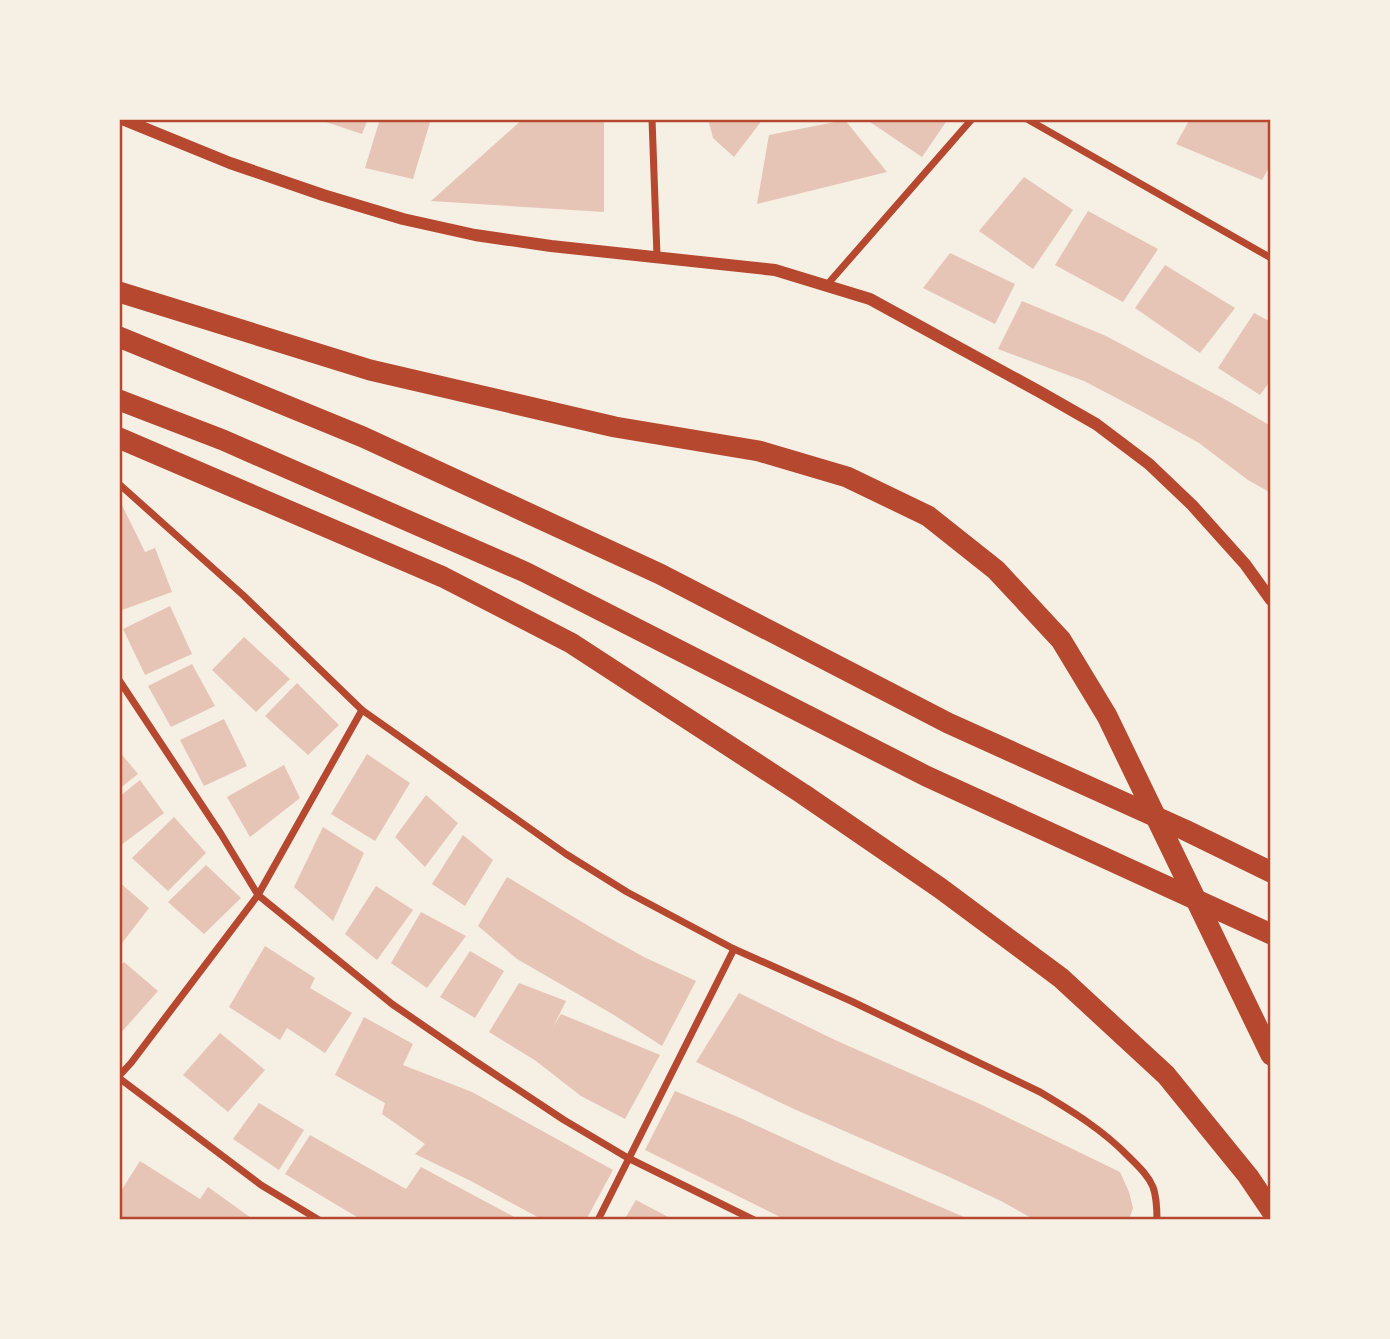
<svg xmlns="http://www.w3.org/2000/svg" width="1390" height="1339" viewBox="0 0 1390 1339" font-family="'Space Grotesk',sans-serif">
<style>
.building{fill:#e6c5b7}
.lines{fill:none;stroke-linecap:round;stroke-linejoin:round}
.minor{stroke:#b5482f;stroke-width:7}
.tertiary{stroke:#b5482f;stroke-width:12}
.motorway{stroke:#b5482f;stroke-width:21}
.neatline{fill:none;stroke:#b5482f;stroke-width:2.5}
</style>
<rect width="100%" height="100%" fill="#f6efe4"/>
<g class="building">
<polygon points="317,119 368,119 362,134"/>
<polygon points="380,119 431,119 413,179 365,168"/>
<polygon points="523,119 604,119 604,212 431,201"/>
<polygon points="708,119 763,119 734,157 713,138"/>
<polygon points="872,119 948,119 922,157 870,122"/>
<polygon points="1190,119 1271,119 1271,164 1262,180 1176,144"/>
<polygon points="845,120 887,172 757,204 769,135"/>
<polygon points="1024,177 1073,210 1033,269 979,231"/>
<polygon points="1088,211 1158,249 1123,302 1055,265"/>
<polygon points="950,253 1015,284 995,324 923,288"/>
<polygon points="1165,265 1235,308 1200,353 1135,308"/>
<polygon points="1022,301 1106,336 1228,401 1271,426 1271,493 1248,480 1199,443 1143,412 1084,381 998,349"/>
<polygon points="1254,313 1271,322 1271,380 1260,395 1218,368"/>
<polygon points="119,499 145,552 155,548 172,592 122,610 119,603"/>
<polygon points="170,606 192,654 145,675 123,629"/>
<polygon points="244,637 290,679 256,712 212,670"/>
<polygon points="192,664 215,706 171,727 148,686"/>
<polygon points="297,683 339,725 308,755 265,716"/>
<polygon points="224,719 247,766 204,786 180,740"/>
<polygon points="119,751 138,774 119,789"/>
<polygon points="367,754 410,783 375,841 331,814"/>
<polygon points="284,765 300,798 250,837 227,797"/>
<polygon points="140,780 164,813 121,845 119,843 119,797"/>
<polygon points="426,795 458,823 425,867 395,837"/>
<polygon points="174,817 206,853 168,891 132,858"/>
<polygon points="323,827 364,853 333,921 294,887"/>
<polygon points="463,835 493,860 465,906 432,884"/>
<polygon points="206,865 241,898 204,934 168,902"/>
<polygon points="507,877 597,931 644,957 696,981 662,1046 614,1015 517,959 478,926"/>
<polygon points="119,882 149,908 119,947"/>
<polygon points="376,886 413,910 377,960 345,934"/>
<polygon points="421,912 466,936 427,988 391,963"/>
<polygon points="265,946 315,978 310,988 352,1013 325,1053 287,1028 280,1040 229,1007"/>
<polygon points="470,951 504,971 475,1018 440,997"/>
<polygon points="124,962 158,991 119,1035 119,968"/>
<polygon points="519,983 566,1001 553,1027 561,1014 660,1055 625,1119 581,1096 536,1061 489,1032"/>
<polygon points="739,993 835,1040 980,1104 1120,1172 1129,1192 1133,1208 1129,1220 1035,1220 1001,1201 945,1175 794,1109 696,1062"/>
<polygon points="364,1017 413,1044 403,1065 472,1092 613,1170 586,1220 543,1220 471,1181 415,1154 425,1144 382,1114 385,1103 335,1075"/>
<polygon points="220,1033 265,1070 228,1112 183,1075"/>
<polygon points="675,1091 738,1117 836,1162 971,1220 786,1220 645,1150"/>
<polygon points="259,1103 304,1130 279,1170 233,1139"/>
<polygon points="310,1135 406,1189 421,1167 520,1220 362,1220 285,1174"/>
<polygon points="140,1161 200,1199 208,1187 254,1220 119,1220 119,1194"/>
<polygon points="636,1200 674,1220 624,1220"/>
</g>
<g class="lines">
<g class="minor">
<polyline points="652,119 657,256"/>
<polyline points="1027,119 1271,258"/>
<polyline points="826,286 972,119"/>
<path d="M 119,484 L 243,595 L 362,710 L 566,854 L 627,892 L 734,949 L 851,1001 L 1040,1092 C 1072,1111 1103,1130 1129,1157 C 1138,1166 1148,1175 1153,1187 C 1157,1198 1157,1209 1157,1220"/>
<polyline points="119,680 221,834 258,895 392,1004 475,1061 564,1120 628,1158 754,1220"/>
<polyline points="119,1076 131,1063 258,895 362,710"/>
<polyline points="119,1078 261,1185 319,1220"/>
<polyline points="598,1220 734,949"/>
</g>
<polyline class="tertiary" points="122,119 230,163 323,195 403,219 475,235 551,246 775,270 870,299 1040,392 1096,424 1149,464 1192,505 1245,564 1271,600"/>
<g class="motorway">
<polyline points="119,292 370,370 615,427 759,451 847,477 928,516 996,570 1061,640 1107,716 1271,1055"/>
<polyline points="119,337 363,437 660,574 948,723 1185,830 1271,872"/>
<polyline points="119,400 223,440 525,572 926,776 1271,934"/>
<polyline points="119,438 443,577 571,643 803,794 940,888 1061,978 1166,1075 1248,1176 1271,1210"/>
</g>
</g>
<rect width="1390" height="1339" fill="none" stroke="#f6efe4" stroke-width="242"/>
<rect x="121" y="121" width="1148" height="1097" class="neatline"/>
</svg>
